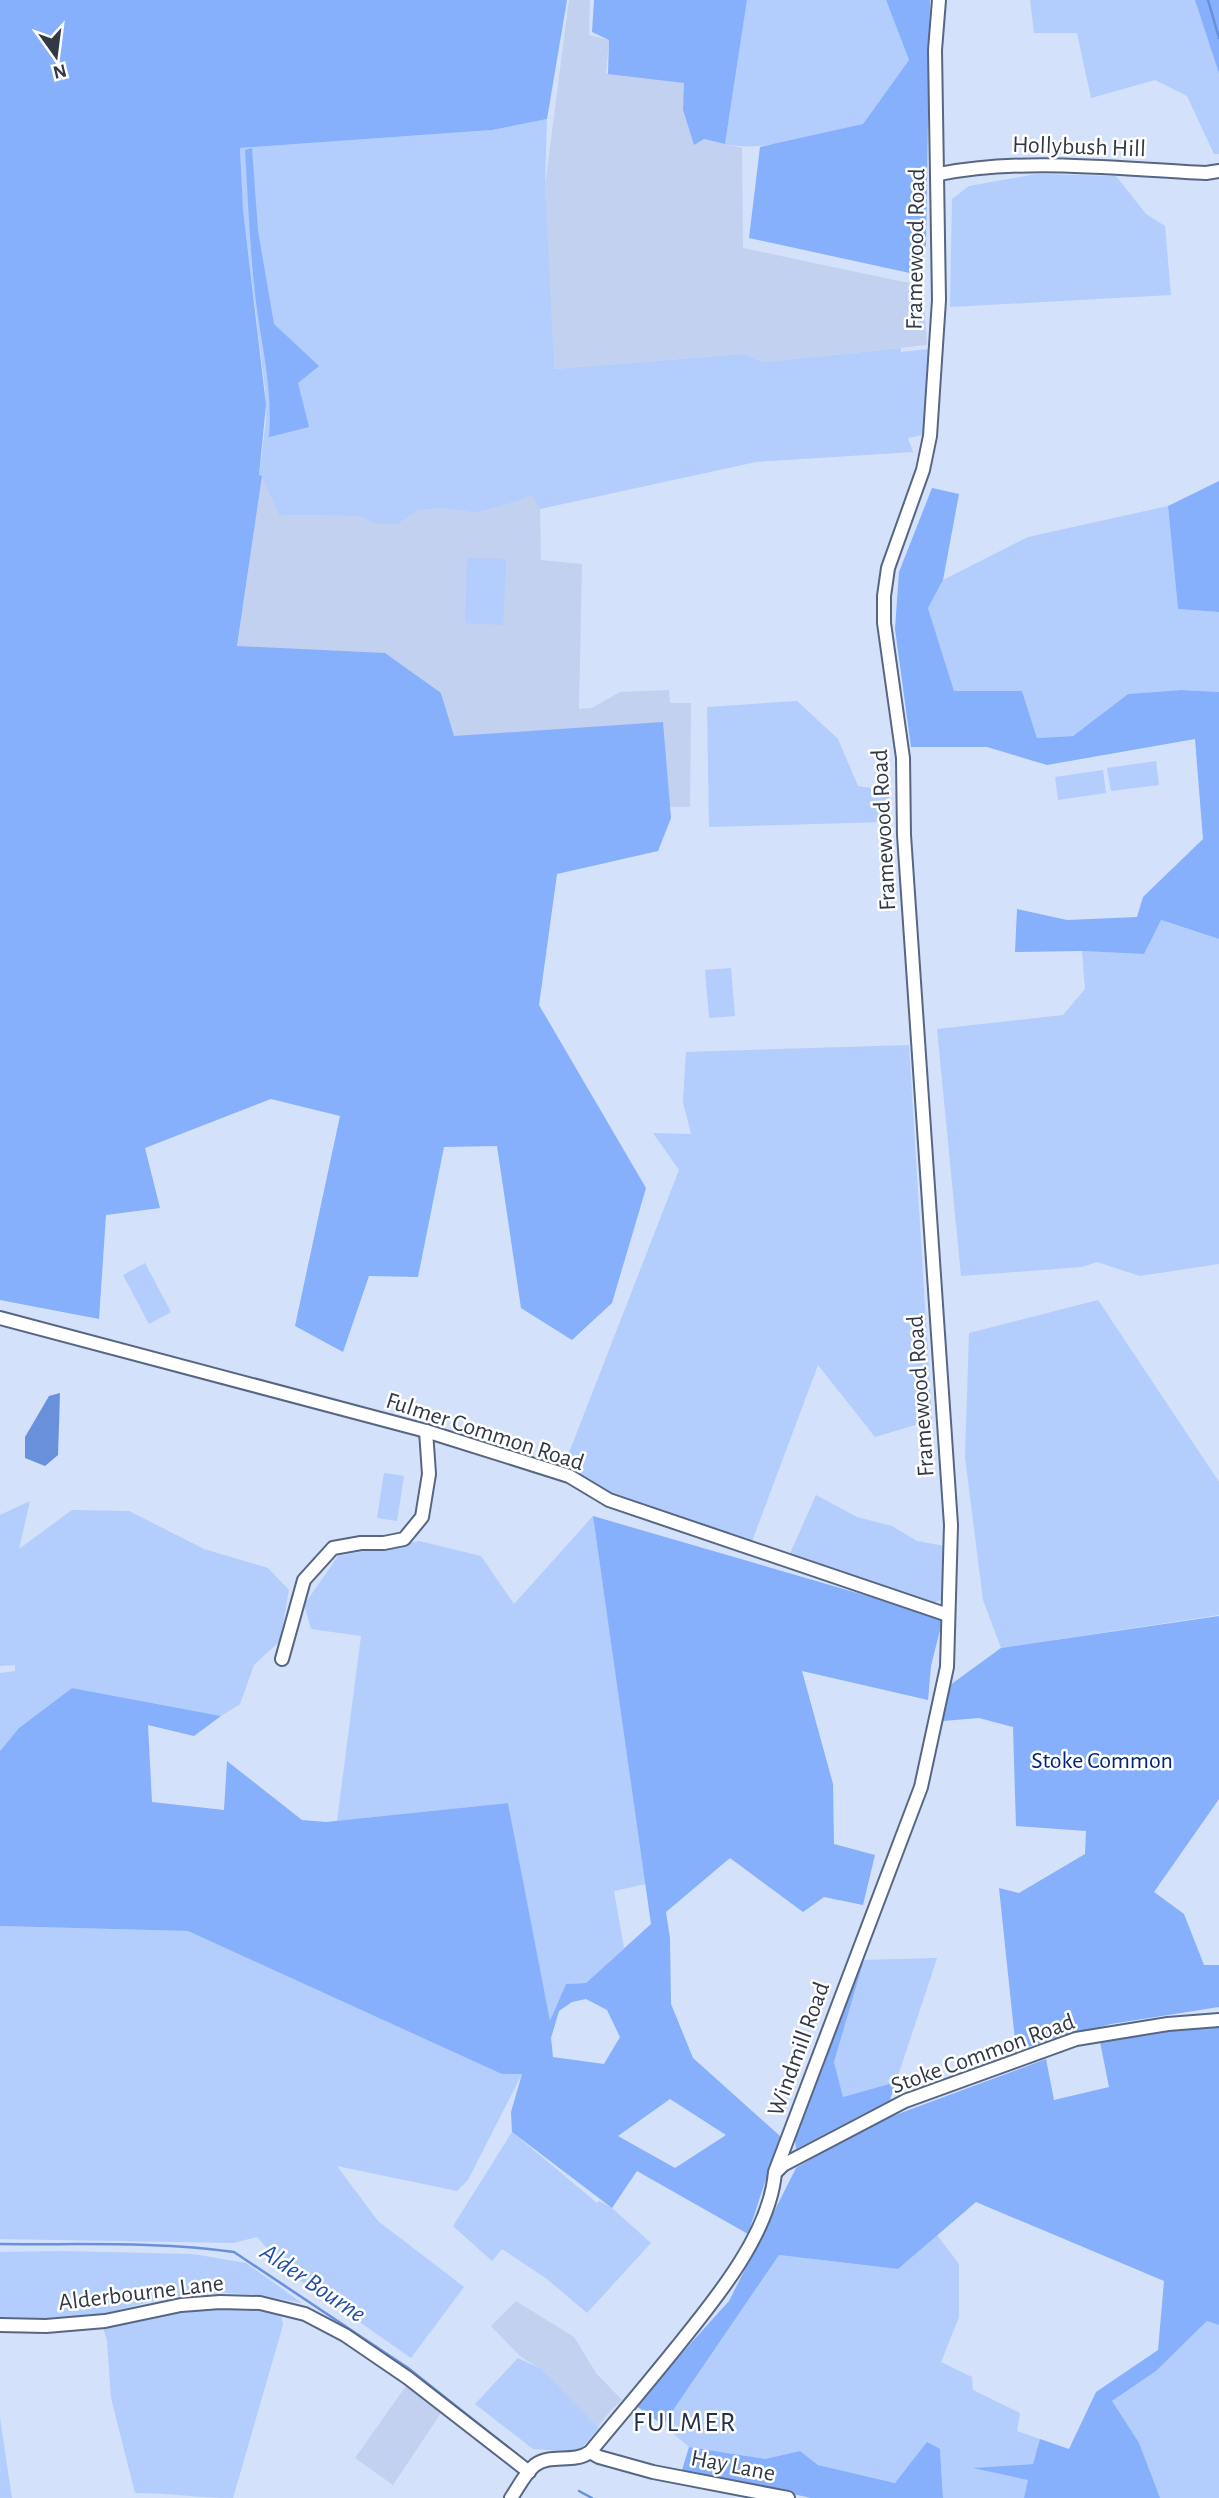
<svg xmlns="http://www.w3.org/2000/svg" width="1219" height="2498" viewBox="0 0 1219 2498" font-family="'Alegreya Sans',sans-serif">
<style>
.built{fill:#c1d1ef}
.green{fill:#b3cdfc}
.forest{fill:#86affc;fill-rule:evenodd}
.water{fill:#6990db}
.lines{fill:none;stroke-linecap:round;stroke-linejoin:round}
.stream{stroke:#6990db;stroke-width:2.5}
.minor-casing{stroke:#576783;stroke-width:16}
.minor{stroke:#fff;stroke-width:12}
.labels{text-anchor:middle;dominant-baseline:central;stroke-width:5;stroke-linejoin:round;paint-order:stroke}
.street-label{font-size:24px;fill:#323946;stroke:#fff}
.park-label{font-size:24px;fill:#002479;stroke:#fff}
.water-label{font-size:26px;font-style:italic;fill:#224ea6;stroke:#fff}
.quarter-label{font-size:28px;letter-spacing:2px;fill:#233049;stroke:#fff}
</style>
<rect width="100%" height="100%" fill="#d3e1fb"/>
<g class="built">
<polygon points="569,0 590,0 589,35 609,40 606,73 685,83 683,110 694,144 704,139 742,148 743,248 923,286 927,345 765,362 743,354 553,369 545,185"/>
<polygon points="262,476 279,515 358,516 375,524 398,524 418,510 444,508 476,513 505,505 533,494 540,509 541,560 582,564 579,709 592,708 620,692 669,690 670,703 691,703 690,807 628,806 475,810 441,693 237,647"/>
<polygon points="516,2301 574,2337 596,2373 622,2400 611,2410 598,2427 544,2372 520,2356 491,2326"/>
<polygon points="406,2386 443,2410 393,2485 355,2458"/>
</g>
<g class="green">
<path d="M 747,0 L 886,0 L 909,60 L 863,124 C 822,133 765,153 725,144 Z"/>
<polygon points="1030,0 1208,0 1219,33 1219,154 1214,154 1187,96 1155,80 1091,98 1077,33 1034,33"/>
<polygon points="547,119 545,185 554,369 743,354 764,362 901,348 901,352 929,349 923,435 908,438 913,452 756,462 540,509 532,495 505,505 476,513 444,508 418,510 398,524 375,524 358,516 279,515 262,477 259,476 266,419 265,389 243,209 240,148 492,130"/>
<polygon points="1037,174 1116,176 1146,214 1165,226 1171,295 950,307 952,199 969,186"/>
<polygon points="1168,506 1178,609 1219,612 1219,692 1181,690 1128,694 1073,736 1037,738 1022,691 954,691 928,608 943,580 1028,537"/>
<polygon points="467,558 506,559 503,625 465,623"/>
<polygon points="797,701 838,739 858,786 890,791 885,822 709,827 707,707"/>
<polygon points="1156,761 1159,785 1111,791 1107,768"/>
<polygon points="1103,770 1106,793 1058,800 1055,777"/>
<polygon points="1160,920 1219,939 1219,1264 1140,1276 1097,1262 1082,1267 961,1276 937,1029 1063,1015 1085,989 1082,951 1144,954"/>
<polygon points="731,968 735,1016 709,1018 705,970"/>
<polygon points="909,1045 932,1420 875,1437 818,1365 751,1544 627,1501 563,1468 679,1170 653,1133 691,1134 683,1102 686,1052"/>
<polygon points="145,1263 171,1312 149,1324 123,1275"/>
<polygon points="1098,1300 1219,1482 1219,1615 1001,1648 983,1600 965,1457 969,1333"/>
<polygon points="384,1473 404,1476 397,1521 377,1518"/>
<polygon points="816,1495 857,1517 892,1526 917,1541 944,1546 941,1600 930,1604 789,1556"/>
<polygon points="30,1501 19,1549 72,1510 129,1511 204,1549 268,1568 289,1590 280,1641 254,1665 240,1704 221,1716 72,1688 19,1728 0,1751 0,1673 15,1671 15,1665 0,1666 0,1515"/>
<polygon points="593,1516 646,1884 614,1891 624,1948 586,1983 566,1984 550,2023 508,1803 337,1821 361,1636 311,1629 304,1605 338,1556 419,1541 481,1556 514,1604"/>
<polygon points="0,1926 188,1931 502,2073 522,2074 468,2180 457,2191 337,2166 378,2221 464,2287 411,2358 288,2272 257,2237 233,2243 0,2239"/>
<polygon points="937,1958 896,2082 843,2097 834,2062 864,1960"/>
<polygon points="512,2132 597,2203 599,2201 612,2208 651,2243 587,2313 547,2279 502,2249 492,2261 453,2226"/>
<polygon points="937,2235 959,2264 959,2317 941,2362 972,2377 973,2390 1020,2413 1017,2431 1040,2439 1033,2464 977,2468 1029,2480 1024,2498 943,2498 940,2449 896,2483 818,2465 800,2451 765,2459 689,2447 663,2425 779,2255 898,2269"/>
<polygon points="62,2251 193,2254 246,2263 302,2303 259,2295 226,2293 169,2297 78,2320 0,2324 0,2252"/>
<path d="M 218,2308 L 269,2310 L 281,2316 L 283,2325 L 233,2498 C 200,2498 168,2493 135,2493 L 111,2398 L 107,2340 L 103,2328 L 151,2315 Z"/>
<polygon points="1207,2321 1219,2325 1219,2498 1160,2498 1112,2401 1156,2371"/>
<polygon points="518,2358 541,2369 599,2428 578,2452 533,2449 475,2404"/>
<polygon points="0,2418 12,2498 0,2498"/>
</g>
<g class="forest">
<polygon points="0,0 567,0 547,119 492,130 240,148 243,209 266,405 259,475 262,476 237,646 385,653 441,693 454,736 663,722 671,818 658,851 557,874 539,1005 646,1188 612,1303 572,1340 521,1308 497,1146 444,1147 418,1277 369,1276 343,1352 295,1326 340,1116 271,1099 145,1148 160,1208 106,1215 99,1319 0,1300"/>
<polygon points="594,0 747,0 725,144 704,139 694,145 683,110 684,83 608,74 609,40 592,32"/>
<polygon points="886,0 930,0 926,244 919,275 749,238 760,147 863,124 909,60"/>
<polygon points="1195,0 1219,0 1219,73"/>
<path d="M 252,148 L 258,231 L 274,324 L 319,366 L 298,383 L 309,427 L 269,437 C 273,391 262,347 256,302 C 250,252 248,200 245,150 Z"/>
<polygon points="1219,481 1219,612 1178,609 1168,506"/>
<polygon points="932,488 959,494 943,580 928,608 954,691 1022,691 1037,738 1073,736 1128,694 1181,690 1219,692 1219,939 1161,920 1144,954 1082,951 1015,952 1017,909 1067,920 1137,917 1143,897 1203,839 1195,739 1047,765 987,747 911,747 895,629 899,572"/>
<path d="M 593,1516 L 943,1618 L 931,1666 L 928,1700 L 802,1671 L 833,1784 L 834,1844 L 875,1855 L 863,1905 L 824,1897 L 803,1912 L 730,1858 L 666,1912 L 670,1938 L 671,2004 L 693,2058 L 780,2136 L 748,2234 L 637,2171 L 612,2208 L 512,2132 L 511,2112 L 522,2074 L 502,2074 L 188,1931 L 0,1926 L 0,1751 L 19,1728 L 72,1688 L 221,1716 L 194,1736 L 148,1725 L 152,1802 L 224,1810 L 227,1761 L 302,1820 L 326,1822 L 508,1803 L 550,2021 L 566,1984 L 586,1983 L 651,1924 ZM 586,1999 L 607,2010 L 620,2037 L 604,2064 L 553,2057 L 551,2038 L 559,2011 L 572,2002 ZM 670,2099 L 726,2135 L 675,2168 L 618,2136 Z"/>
<polygon points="1219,1616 1219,1799 1154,1892 1184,1914 1204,1965 1219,1965 1219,2007 1111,2024 1016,2050 999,1888 1019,1893 1085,1854 1086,1831 1016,1826 1013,1727 979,1718 943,1721 946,1688 1001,1648"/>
<polygon points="864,1960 834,2062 843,2097 896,2082 890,2100 796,2149 795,2140 824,2045"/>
<polygon points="1219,2027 1219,2325 1207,2321 1156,2371 1112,2401 1139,2443 1160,2498 1024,2498 1028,2480 973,2468 1033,2464 1040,2439 1069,2449 1096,2392 1158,2350 1164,2281 976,2202 898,2269 779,2255 663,2425 635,2405 729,2301 796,2168 871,2124 1046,2059 1054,2100 1109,2087 1100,2042 1168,2030"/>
<polygon points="927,2442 940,2449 943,2498 811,2498 682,2470 689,2447 765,2459 800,2451 818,2465 895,2483"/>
</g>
<polygon class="water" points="60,1393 58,1455 45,1466 25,1458 25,1437 49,1396"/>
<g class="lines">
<g class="stream">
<polyline points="1208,0 1219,38"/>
<path d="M 0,2244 C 77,2245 158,2241 234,2252 L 408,2368 L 524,2460"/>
<polyline points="579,2491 592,2498"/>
</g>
<g class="minor-casing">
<g id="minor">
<path d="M 939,174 C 1026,157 1118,169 1206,173 L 1219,171"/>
<polyline points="0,1318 426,1431 569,1476 609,1500 948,1615"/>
<polyline points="282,1659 304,1580 333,1548 361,1543 384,1543 404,1539 422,1517 429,1474 426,1431"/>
<polyline points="776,2172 783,2165 905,2101 1076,2039 1168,2024 1219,2020"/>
<polyline points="0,2325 46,2326 105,2321 181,2305 220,2302 260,2303 305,2314 345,2335 408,2378 529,2472"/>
<polyline points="590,2452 599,2457 653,2472 788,2498"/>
<path d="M 511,2498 C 518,2488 525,2473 535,2465 C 551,2453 573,2464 590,2452 C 619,2417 648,2383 676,2348 C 714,2301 770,2234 775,2172 L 921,1787 L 947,1667 L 951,1525 L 904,835 L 903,758 L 884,623 L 884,596 L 888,568 L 923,470 L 930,436 L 939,300 L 935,50 L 939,0"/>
</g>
</g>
<use href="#minor" class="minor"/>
</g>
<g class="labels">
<g class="street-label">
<text transform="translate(1079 147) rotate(2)">Hollybush Hill</text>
<text transform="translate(916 249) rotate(-89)">Framewood Road</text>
<text transform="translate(884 830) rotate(-93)">Framewood Road</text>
<text transform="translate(921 1396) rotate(-94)">Framewood Road</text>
<text transform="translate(485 1432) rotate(18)">Fulmer Common Road</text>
<text transform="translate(799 2049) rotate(-70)">Windmill Road</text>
<text transform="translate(983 2054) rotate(-20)">Stoke Common Road</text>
<text transform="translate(141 2293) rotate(-7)">Alderbourne Lane</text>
<text transform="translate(733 2466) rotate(11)">Hay Lane</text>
</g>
<g class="park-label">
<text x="1102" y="1761">Stoke Common</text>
</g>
<g class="water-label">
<text transform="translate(313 2283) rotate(34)">Alder Bourne</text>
</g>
<g class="quarter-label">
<text x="685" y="2423">FULMER</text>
</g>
</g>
<g transform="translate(56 56) rotate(166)" stroke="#ffffff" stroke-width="5" paint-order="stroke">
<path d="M0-5L12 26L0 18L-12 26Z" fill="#323946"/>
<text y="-10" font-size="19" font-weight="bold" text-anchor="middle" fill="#323946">N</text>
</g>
</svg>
